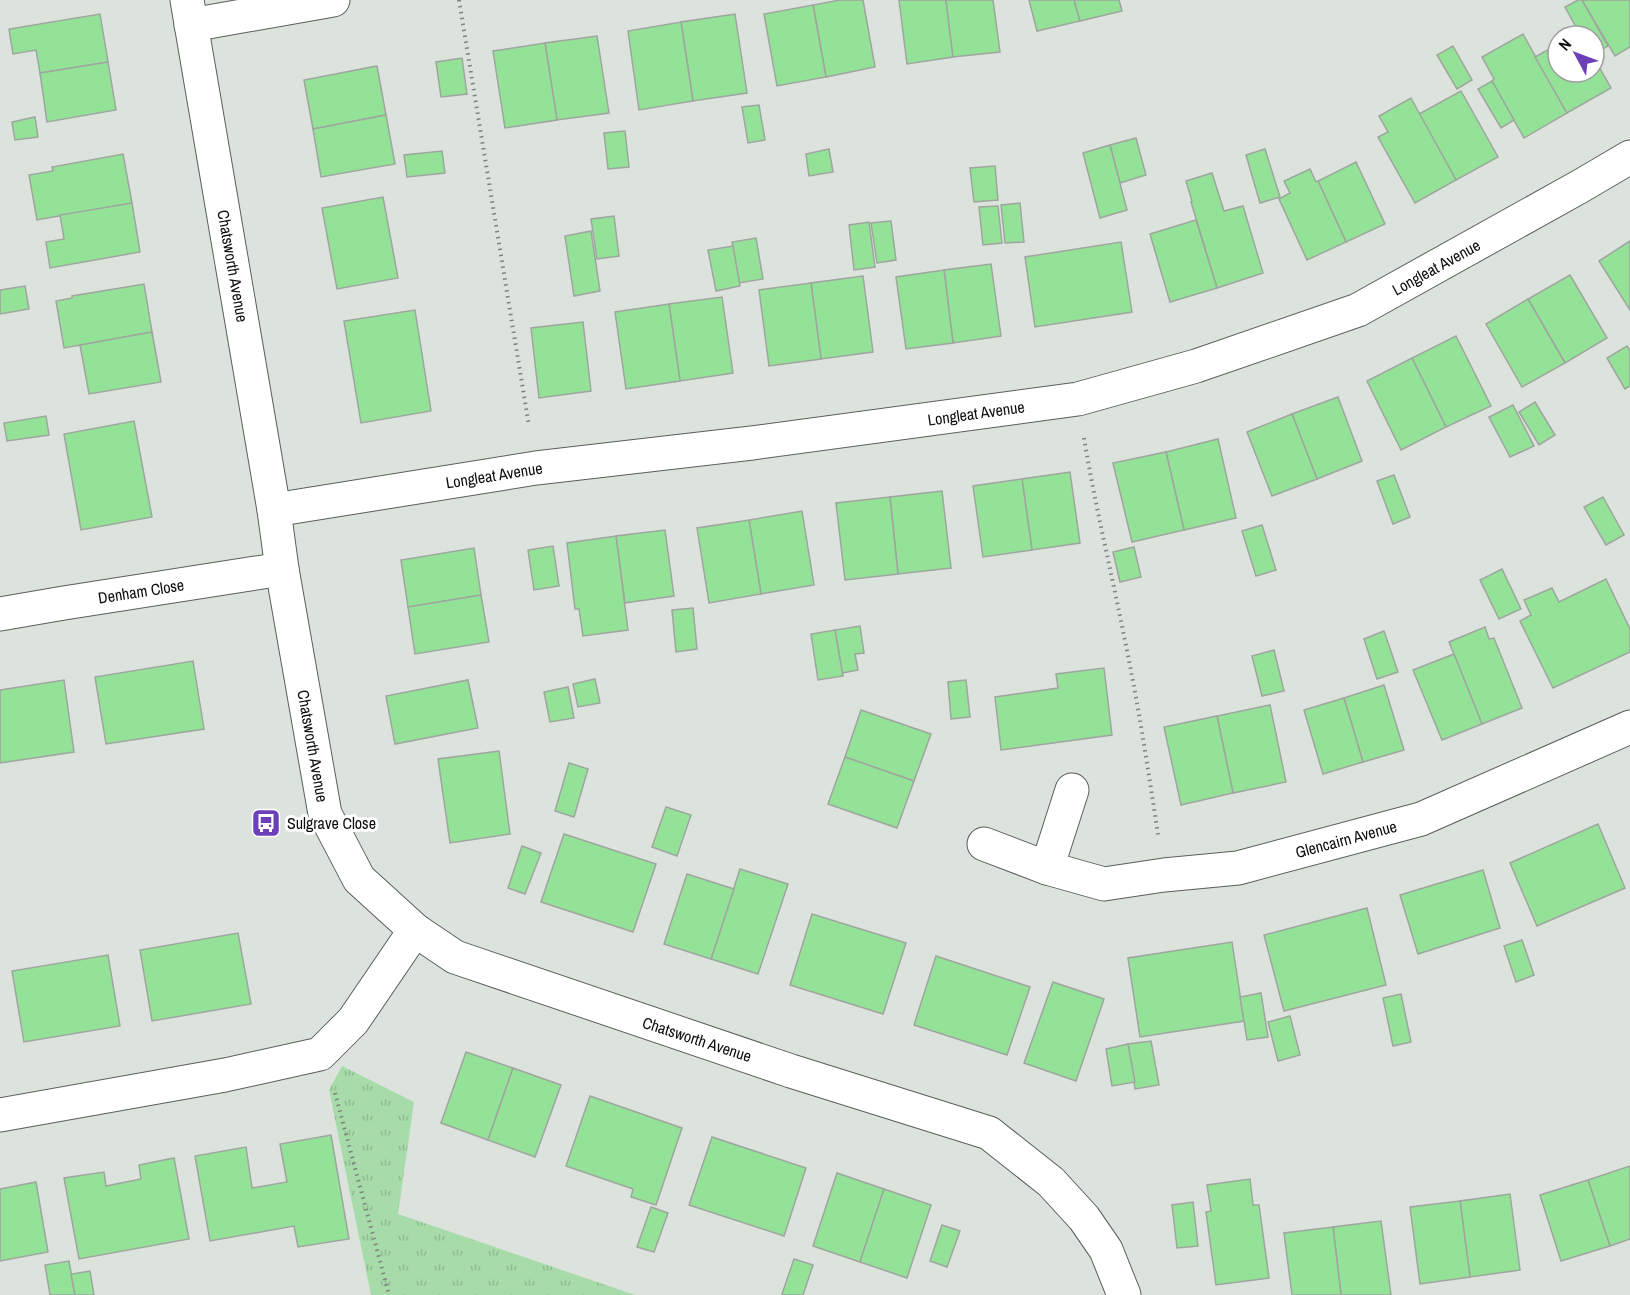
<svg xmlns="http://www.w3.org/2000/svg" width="1630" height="1295" viewBox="0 0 1630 1295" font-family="'Archivo Narrow',sans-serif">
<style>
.grass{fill:url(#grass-tufts)}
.building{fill:#93e298;stroke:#9fa59f;stroke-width:1.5}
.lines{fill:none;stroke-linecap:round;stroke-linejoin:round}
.minor-casing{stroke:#5a5f5a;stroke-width:35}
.path{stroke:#7e837e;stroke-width:4;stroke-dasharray:1.5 4.5;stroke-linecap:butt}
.minor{stroke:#fff;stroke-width:33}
.labels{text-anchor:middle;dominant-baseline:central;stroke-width:6;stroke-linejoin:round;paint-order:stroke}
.street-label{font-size:16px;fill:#0c0e0c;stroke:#fff}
.poi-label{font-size:16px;fill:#0c0e0c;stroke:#fff;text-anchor:start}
</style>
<defs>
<pattern id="grass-tufts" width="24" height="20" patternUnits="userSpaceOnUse" patternTransform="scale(1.5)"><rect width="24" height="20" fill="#a7dba9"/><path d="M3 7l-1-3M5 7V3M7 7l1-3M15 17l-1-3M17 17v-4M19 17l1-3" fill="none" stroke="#8fbb90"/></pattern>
</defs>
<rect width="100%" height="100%" fill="#dce2dc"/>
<polygon class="grass" points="342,1066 414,1102 398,1214 635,1295 371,1295 329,1090"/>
<g class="building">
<polygon points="840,0 863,0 875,67 826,77 813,5"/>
<polygon points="899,0 946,0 953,57 907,64"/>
<polygon points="946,0 993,0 1000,52 953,57"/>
<polygon points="1029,0 1074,0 1080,21 1037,31"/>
<polygon points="1074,0 1119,0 1122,11 1080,21"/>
<polygon points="1578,0 1582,0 1608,46 1594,54 1594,36 1581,36 1565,7"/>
<polygon points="1582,0 1630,0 1630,47 1615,56"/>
<polygon points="813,5 826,77 777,86 764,14"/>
<polygon points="100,14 108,62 40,73 36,50 13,54 9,29"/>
<polygon points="735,14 747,93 693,101 681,22"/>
<polygon points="681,22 693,101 639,110 628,31"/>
<polygon points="1523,34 1567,113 1524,138 1492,81 1494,79 1482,57"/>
<polygon points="597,36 609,113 557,120 545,43"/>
<polygon points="545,43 557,120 505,128 493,51"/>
<polygon points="1558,44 1558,72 1594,72 1594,58 1611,88 1567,113 1535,57"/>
<polygon points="1453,46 1472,80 1457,89 1437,55"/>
<polygon points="462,58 467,94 441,97 436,62"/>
<polygon points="108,62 116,110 47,122 40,73"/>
<polygon points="377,66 386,115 313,129 304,80"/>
<polygon points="1492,81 1514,120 1501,128 1478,89"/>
<polygon points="1461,91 1498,157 1456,180 1419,114"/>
<polygon points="1411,98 1456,180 1415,203 1378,137 1388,132 1379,116"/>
<polygon points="759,105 765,140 748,143 742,107"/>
<polygon points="386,115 395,164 321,177 313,129"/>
<polygon points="35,117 38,137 15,140 12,122"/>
<polygon points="625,131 629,167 608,169 604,133"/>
<polygon points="1136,138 1146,175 1120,183 1110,145"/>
<polygon points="1110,145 1127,210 1100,218 1083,153"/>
<polygon points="829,149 833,172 809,176 806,154"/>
<polygon points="1265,149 1280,197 1260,203 1246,155"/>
<polygon points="442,151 445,173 407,177 404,155"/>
<polygon points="123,154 132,203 37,220 29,175 53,171 52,167"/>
<polygon points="1356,162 1385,224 1346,242 1318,181"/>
<polygon points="995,166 998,200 974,202 970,168"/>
<polygon points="1310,169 1316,182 1318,181 1346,242 1307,260 1279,199 1290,193 1284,181"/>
<polygon points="1212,173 1224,211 1243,206 1263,273 1217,288 1191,202 1192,201 1186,181"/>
<polygon points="383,197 398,278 337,289 322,208"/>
<polygon points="132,203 140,252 50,268 46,242 64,239 60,215"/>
<polygon points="1020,203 1024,242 1005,243 1001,205"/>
<polygon points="998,206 1002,243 983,245 979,207"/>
<polygon points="614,216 619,256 597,259 591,219"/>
<polygon points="1196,220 1217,288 1170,302 1150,234"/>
<polygon points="891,221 896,260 877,263 871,223"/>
<polygon points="869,222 875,267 854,270 849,225"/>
<polygon points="591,231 600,291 574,296 565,236"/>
<polygon points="756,238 763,279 739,283 732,242"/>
<polygon points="1630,241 1630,310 1599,261"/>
<polygon points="1121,242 1132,312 1035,327 1025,257"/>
<polygon points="733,246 740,286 716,291 708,250"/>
<polygon points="991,264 1001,336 953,343 944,270"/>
<polygon points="944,270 953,343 906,349 896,277"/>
<polygon points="1570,275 1607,338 1565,363 1528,299"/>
<polygon points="863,276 873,352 821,359 811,283"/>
<polygon points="811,283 821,359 769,366 759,290"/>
<polygon points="144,284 152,332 64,348 56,301 72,298 72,296"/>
<polygon points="25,286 29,309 0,314 0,290"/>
<polygon points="722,297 733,373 680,381 669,304"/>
<polygon points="1528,299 1565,363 1522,387 1486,324"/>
<polygon points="669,304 680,381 626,389 615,312"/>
<polygon points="415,310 431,411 361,423 344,321"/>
<polygon points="583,322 591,391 539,398 531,328"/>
<polygon points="152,332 161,382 89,394 80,345"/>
<polygon points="1456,336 1491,406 1446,427 1412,358"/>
<polygon points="1627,346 1630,351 1630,386 1625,389 1607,358"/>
<polygon points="1412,358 1446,427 1401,450 1367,381"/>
<polygon points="1338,397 1362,461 1317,479 1292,414"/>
<polygon points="1535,402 1555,435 1539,445 1519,412"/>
<polygon points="1513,405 1534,446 1510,457 1489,417"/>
<polygon points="1292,414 1317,479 1272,496 1247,432"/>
<polygon points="46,416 49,435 7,441 4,423"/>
<polygon points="134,421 152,517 81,530 64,434"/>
<polygon points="1218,439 1236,518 1184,530 1166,452"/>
<polygon points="1166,452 1184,530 1132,542 1113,463"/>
<polygon points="1070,472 1080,543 1032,550 1022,479"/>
<polygon points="1394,475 1410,517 1393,524 1377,481"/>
<polygon points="1022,479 1032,550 983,557 973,486"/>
<polygon points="942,491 951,568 898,574 890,497"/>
<polygon points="890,497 898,574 845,580 836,503"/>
<polygon points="1603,497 1624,535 1606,545 1584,507"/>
<polygon points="802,511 814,585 761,594 749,520"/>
<polygon points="749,520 761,594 709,603 697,528"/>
<polygon points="1262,525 1276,570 1256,576 1242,531"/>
<polygon points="665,530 674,596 625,603 616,536"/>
<polygon points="616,536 628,630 583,636 579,609 575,609 567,543"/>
<polygon points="553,546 559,586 534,590 528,550"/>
<polygon points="1134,547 1141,577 1120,582 1113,552"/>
<polygon points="474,548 481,595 408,607 401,560"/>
<polygon points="1502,569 1521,609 1499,619 1480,580"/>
<polygon points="1606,579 1630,629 1630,652 1553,688 1520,621 1531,615 1524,600 1552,588 1559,602"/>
<polygon points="481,595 489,642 415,654 408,607"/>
<polygon points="693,608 697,649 676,652 672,610"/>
<polygon points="860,626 864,653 855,654 858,670 842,673 835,630"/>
<polygon points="1485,627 1489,639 1494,638 1522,708 1482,724 1449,642"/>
<polygon points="835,630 843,676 818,680 811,634"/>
<polygon points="1384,631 1398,672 1377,679 1364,639"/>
<polygon points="1274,650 1284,691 1262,696 1252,656"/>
<polygon points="1454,654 1482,724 1442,740 1413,670"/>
<polygon points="193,661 204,729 106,744 95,677"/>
<polygon points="1104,668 1112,735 1001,750 995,697 1058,688 1056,674"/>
<polygon points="595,679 600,703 578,707 573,684"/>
<polygon points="64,680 74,752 0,763 0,690"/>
<polygon points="468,680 478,728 395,744 386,696"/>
<polygon points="966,680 970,717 951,719 948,682"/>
<polygon points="1384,685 1404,750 1363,762 1344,698"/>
<polygon points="568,687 574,718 550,722 544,692"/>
<polygon points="1344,698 1363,762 1323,774 1304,710"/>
<polygon points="1270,705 1286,782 1233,793 1217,716"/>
<polygon points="861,710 931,734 914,781 845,757"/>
<polygon points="1217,716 1233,793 1181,805 1164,727"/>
<polygon points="499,751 510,834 450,843 438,759"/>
<polygon points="845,757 914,781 897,828 828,804"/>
<polygon points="569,763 588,769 574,817 555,811"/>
<polygon points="666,807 691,815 677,856 652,847"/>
<polygon points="1598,824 1625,888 1537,926 1510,863"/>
<polygon points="564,834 656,864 633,932 541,902"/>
<polygon points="522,846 541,853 525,894 508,888"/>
<polygon points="740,869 788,884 758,974 711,959"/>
<polygon points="1483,870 1500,928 1418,954 1400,895"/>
<polygon points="687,874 734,889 711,959 664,944"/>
<polygon points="1367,908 1386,985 1284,1011 1264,935"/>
<polygon points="812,914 906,943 883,1014 790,985"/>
<polygon points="238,933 251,1004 152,1021 140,950"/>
<polygon points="1522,940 1534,975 1516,982 1504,946"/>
<polygon points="1232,942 1244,1021 1140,1037 1128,958"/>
<polygon points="108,955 120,1026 24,1042 12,971"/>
<polygon points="936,956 1030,987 1007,1055 914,1025"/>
<polygon points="1053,982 1104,999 1076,1081 1024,1063"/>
<polygon points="1261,993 1268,1037 1247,1040 1240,997"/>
<polygon points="1401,994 1411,1042 1393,1046 1383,998"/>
<polygon points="1290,1016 1300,1055 1278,1061 1268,1022"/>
<polygon points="1151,1041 1159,1085 1135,1089 1128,1044"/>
<polygon points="1128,1044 1135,1082 1112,1086 1106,1049"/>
<polygon points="466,1052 513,1068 488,1140 441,1123"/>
<polygon points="513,1068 561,1085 535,1157 488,1140"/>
<polygon points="590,1096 682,1128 656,1205 631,1197 633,1189 566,1166"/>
<polygon points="331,1135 349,1239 298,1247 294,1226 210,1241 195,1156 246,1147 252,1188 287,1182 280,1144"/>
<polygon points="712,1137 806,1168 784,1236 689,1205"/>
<polygon points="174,1158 189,1239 79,1259 64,1178 104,1172 106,1186 141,1179 139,1165"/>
<polygon points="1630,1166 1630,1239 1610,1246 1588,1180"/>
<polygon points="837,1173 884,1189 860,1262 813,1246"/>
<polygon points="1250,1179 1253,1205 1259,1205 1269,1278 1216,1285 1206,1212 1211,1211 1207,1185"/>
<polygon points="1588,1180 1610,1246 1561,1261 1540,1195"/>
<polygon points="36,1182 48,1252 0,1261 0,1189"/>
<polygon points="884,1189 931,1205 907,1278 860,1262"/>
<polygon points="1510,1194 1520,1270 1470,1277 1460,1201"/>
<polygon points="1460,1201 1470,1277 1420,1284 1410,1207"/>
<polygon points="1193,1202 1198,1246 1177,1248 1172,1205"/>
<polygon points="651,1207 668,1213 654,1252 637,1247"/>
<polygon points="1381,1221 1391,1295 1341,1295 1333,1227"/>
<polygon points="942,1225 960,1231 947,1267 930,1261"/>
<polygon points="1333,1227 1341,1295 1292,1295 1284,1233"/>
<polygon points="794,1259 813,1265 803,1295 785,1295 782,1294"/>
<polygon points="69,1261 75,1295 50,1295 45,1265"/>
<polygon points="90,1271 94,1295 75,1295 71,1274"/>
</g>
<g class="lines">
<g class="minor-casing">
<g id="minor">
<polyline points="187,0 274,510 282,569 325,814 359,879 415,930 455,957 791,1071 989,1133 1051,1182 1084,1218 1106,1250 1124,1295"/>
<polyline points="191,25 333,0"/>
<polyline points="274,510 536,468 752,443 1078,399 1196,366 1358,310 1579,187 1630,157"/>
<polyline points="0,614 64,603 282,569"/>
<polyline points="984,844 1047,868 1104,884 1164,875 1238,868 1421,819 1630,727"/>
<polyline points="1047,868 1072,790"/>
<polyline points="0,1115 225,1075 320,1054 353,1021 415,930"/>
</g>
</g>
<g class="path">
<polyline points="459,0 529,426"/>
<path d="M 1084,438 C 1095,505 1111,570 1124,636 C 1138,702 1148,768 1158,835"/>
<polyline points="335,1093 389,1295"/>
</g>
<use href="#minor" class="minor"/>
</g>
<defs>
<g id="bus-square" transform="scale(1.5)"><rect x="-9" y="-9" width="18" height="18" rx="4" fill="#6c40b8" stroke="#fff"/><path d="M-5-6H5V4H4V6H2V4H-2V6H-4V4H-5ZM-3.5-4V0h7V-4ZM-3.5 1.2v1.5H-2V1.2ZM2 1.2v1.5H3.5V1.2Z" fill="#fff"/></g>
</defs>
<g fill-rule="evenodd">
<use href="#bus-square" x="266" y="823"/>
</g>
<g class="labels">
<g class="street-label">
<text transform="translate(233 266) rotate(80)">Chatsworth Avenue</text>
<text transform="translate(1436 267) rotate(-29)">Longleat Avenue</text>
<text transform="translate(976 413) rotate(-8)">Longleat Avenue</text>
<text transform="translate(494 475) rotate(-9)">Longleat Avenue</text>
<text transform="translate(141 591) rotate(-9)">Denham Close</text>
<text transform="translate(313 746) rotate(80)">Chatsworth Avenue</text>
<text transform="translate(1346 839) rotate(-15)">Glencairn Avenue</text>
<text transform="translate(697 1039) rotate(18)">Chatsworth Avenue</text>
</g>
<g class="poi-label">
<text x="287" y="823">Sulgrave Close</text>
</g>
</g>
<g transform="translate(1576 54) rotate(311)"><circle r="28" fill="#ffffff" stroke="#9e9f9e" stroke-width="1.5"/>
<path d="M0-4.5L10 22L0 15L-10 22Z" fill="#6c40b8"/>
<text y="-9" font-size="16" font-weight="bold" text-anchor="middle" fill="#0c0e0c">N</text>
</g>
</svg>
